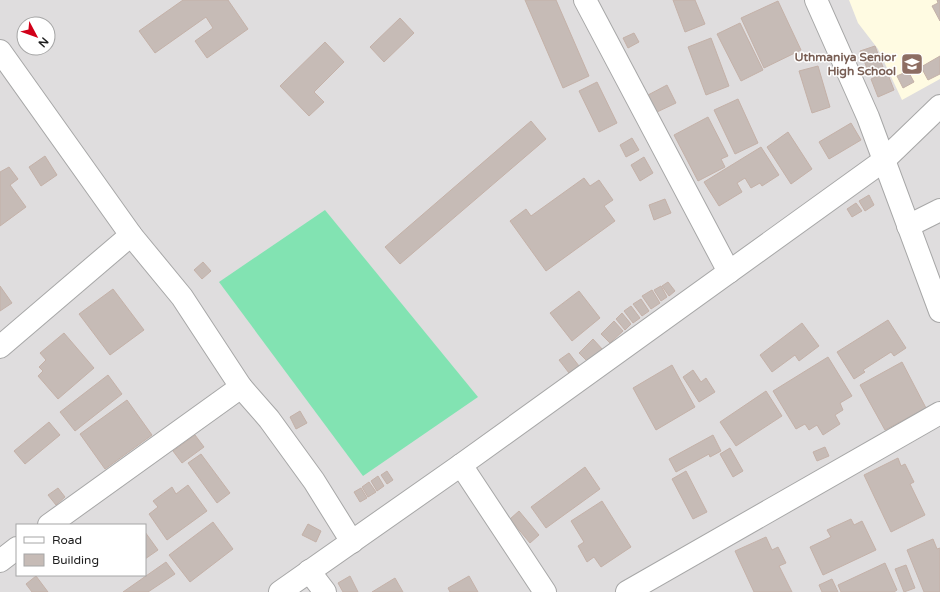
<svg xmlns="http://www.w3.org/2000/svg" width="940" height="592" viewBox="0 0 940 592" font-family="'Varela Round',sans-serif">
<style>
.residential{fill:#dfddde;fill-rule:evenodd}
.education{fill:#fffbe2}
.pitch{fill:#82e3b2}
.building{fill:#c6bbb6;stroke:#c4b1a8}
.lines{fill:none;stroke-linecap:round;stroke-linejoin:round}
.minor-casing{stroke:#a7a7a7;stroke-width:24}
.minor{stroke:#fff;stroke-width:22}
.labels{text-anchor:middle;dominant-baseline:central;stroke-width:3;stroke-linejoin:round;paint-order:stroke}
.education-label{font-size:12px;font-weight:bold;fill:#785e54;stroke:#fff;text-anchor:end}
</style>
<rect width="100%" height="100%" fill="#f1ece7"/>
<path class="residential" d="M 0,0 L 940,0 L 940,592 L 0,592 ZM 24,24 L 48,24 L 48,48 L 24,48 ZM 17,525 L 145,525 L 145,575 L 17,575 Z"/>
<polygon class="education" points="849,0 940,0 940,79 902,100 878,49 858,23"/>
<polygon class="pitch" points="325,210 478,397 363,476 219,282"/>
<g class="building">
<polygon points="183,0 228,0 248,29 207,58 195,41 213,28 206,17 155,53 139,31"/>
<polygon points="525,0 556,0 589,76 563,88"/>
<polygon points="673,0 695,0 705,24 685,32"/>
<polygon points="937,0 940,0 940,21 932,6 938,3"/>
<polygon points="778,1 801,50 764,68 741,18"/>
<polygon points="400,18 414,33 384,62 370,47"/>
<polygon points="740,23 763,70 741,81 717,34"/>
<polygon points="634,33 639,42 628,48 623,38"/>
<polygon points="711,38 729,86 706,95 688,47"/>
<polygon points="325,42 344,62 314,92 324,102 309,116 280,86"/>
<polygon points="875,46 883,67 869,73 860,51"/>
<polygon points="940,56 940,74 928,80 921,67"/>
<polygon points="818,66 830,107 812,113 799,71"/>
<polygon points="908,71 914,82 903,88 897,76"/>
<polygon points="887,72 894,90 878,97 871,79"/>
<polygon points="597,82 617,123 599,132 579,91"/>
<polygon points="667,85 676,103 657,112 648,95"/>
<polygon points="738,99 758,143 735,154 714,110"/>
<polygon points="708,117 728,156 721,159 725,167 698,181 674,135"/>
<polygon points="531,121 546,139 400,264 385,247"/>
<polygon points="851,123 861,140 829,159 819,142"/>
<polygon points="788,132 812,169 791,184 767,147"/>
<polygon points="632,138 639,150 626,157 620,145"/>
<polygon points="761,147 779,175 762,186 760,183 751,188 745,178 737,183 742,192 719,206 704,182"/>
<polygon points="45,156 57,175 41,186 29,167"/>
<polygon points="644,157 653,173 640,181 631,165"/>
<polygon points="9,167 18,179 10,185 26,207 0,226 0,172"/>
<polygon points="584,178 590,186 599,180 613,200 604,206 615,221 546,271 510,221 526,209 531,216"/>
<polygon points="869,195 874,205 865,211 859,201"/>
<polygon points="665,199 671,213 654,220 649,205"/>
<polygon points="856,203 862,211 852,217 847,209"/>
<polygon points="203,262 211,271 202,279 194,270"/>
<polygon points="668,282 675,291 669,296 662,286"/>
<polygon points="0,286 12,303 0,311"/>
<polygon points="661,286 667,297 661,301 654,290"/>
<polygon points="113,289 144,330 110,355 79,314"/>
<polygon points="652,290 660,303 651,309 642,296"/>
<polygon points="579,291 600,318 572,341 550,313"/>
<polygon points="641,299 649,311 642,316 633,304"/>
<polygon points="631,306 640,318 633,323 624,311"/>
<polygon points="622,313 631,324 625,330 616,319"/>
<polygon points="888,320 906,348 894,356 891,352 863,370 865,372 854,379 837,352"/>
<polygon points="614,321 623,331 610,343 601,334"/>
<polygon points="802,323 819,346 799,361 795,355 772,372 760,355"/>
<polygon points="64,333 94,368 58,399 38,376 43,371 39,367 46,360 40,353"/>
<polygon points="593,339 603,350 589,363 579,353"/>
<polygon points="569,353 579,366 569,373 559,360"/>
<polygon points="828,357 852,396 840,403 843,410 835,415 840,424 823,435 817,425 809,430 805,424 796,429 773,391"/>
<polygon points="902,362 926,408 885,430 860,385"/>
<polygon points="672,365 695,407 656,430 633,388"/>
<polygon points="693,370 701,382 706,378 715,392 699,402 683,377"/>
<polygon points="108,375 122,394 75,431 60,412"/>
<polygon points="766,391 782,416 736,446 720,422"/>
<polygon points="127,400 152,435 105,469 80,434"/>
<polygon points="300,411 307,423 296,429 290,417"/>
<polygon points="49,422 60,435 25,464 14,451"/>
<polygon points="195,435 204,447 182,463 173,451"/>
<polygon points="713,435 721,451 710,457 709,454 676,472 669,459"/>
<polygon points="825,447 829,456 817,461 813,452"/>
<polygon points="730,448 743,471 733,477 720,454"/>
<polygon points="201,454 230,493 217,503 188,463"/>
<polygon points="898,458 901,466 905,464 914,482 910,484 925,515 891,532 864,475"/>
<polygon points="585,467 600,489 546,528 531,507"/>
<polygon points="387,471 393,480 387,484 381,475"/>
<polygon points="686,471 707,512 693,519 672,479"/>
<polygon points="378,476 384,486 377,491 371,481"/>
<polygon points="369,482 376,492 368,497 362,487"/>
<polygon points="188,485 207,511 167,540 149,514 158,507 153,501 172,487 176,494"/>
<polygon points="58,488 65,497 56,505 48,495"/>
<polygon points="361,488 367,498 360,502 354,492"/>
<polygon points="602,501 631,547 601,567 594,557 587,562 578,546 584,542 571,521"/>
<polygon points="519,511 539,535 530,543 510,519"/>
<polygon points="851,519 854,525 862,521 876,550 823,575 810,547 831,537 827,530"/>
<polygon points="213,522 233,549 190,582 169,555"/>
<polygon points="308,524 321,531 316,542 302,535"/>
<polygon points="145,532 158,550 145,559"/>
<polygon points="766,537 772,550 778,547 786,563 779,566 792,592 754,592 735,551"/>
<polygon points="933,539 937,549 940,548 940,592 924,592 907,550"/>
<polygon points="166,562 175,574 148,592 123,592"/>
<polygon points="885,563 897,590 894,592 841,592 838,585"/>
<polygon points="906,565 915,588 904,592 895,569"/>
<polygon points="36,576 48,592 32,592 26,584"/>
<polygon points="350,576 358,592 343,592 338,583"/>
<polygon points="469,576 478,592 450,592 448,588"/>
<polygon points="395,578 403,592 372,592"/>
<polygon points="832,579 838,592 822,592 819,585"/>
</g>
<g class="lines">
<g class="minor-casing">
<g id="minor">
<polyline points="585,0 729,272"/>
<polyline points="816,0 868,117 940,311"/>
<polyline points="0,51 131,235 182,297 241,387 269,419 314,481 352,542"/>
<polyline points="908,226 940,210"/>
<polyline points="0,347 131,235"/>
<polyline points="461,465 545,592"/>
<polyline points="49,525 241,387"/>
<polyline points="0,561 17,548"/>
<polyline points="309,571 325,592"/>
<polyline points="280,592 461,465 883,161 940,106"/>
<polyline points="627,592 940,413"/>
</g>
</g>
<use href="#minor" class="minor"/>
</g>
<defs>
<g id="school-square" transform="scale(1.15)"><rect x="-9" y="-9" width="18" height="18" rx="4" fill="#8d6e63" stroke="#fff"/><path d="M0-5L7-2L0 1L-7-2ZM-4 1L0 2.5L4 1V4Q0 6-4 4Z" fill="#fff"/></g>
</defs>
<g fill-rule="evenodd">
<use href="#school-square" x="912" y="64"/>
</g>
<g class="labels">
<g class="education-label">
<text x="896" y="57">Uthmaniya Senior<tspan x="896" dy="14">High School</tspan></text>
</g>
</g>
<rect x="16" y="524" width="130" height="52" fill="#ffffff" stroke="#a6a6a6"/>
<rect x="24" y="537" width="20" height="6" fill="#ffffff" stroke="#a6a6a6"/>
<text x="52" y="544" font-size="12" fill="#202020">Road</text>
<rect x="24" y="554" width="20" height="12" fill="#c6bbb6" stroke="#a6a6a6"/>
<text x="52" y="564" font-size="12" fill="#202020">Building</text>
<g transform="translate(36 36) rotate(131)"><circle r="19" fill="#ffffff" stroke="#a6a6a6"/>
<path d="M0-3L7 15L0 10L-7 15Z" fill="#d10019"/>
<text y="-6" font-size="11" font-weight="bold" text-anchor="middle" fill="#202020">N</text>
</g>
</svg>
